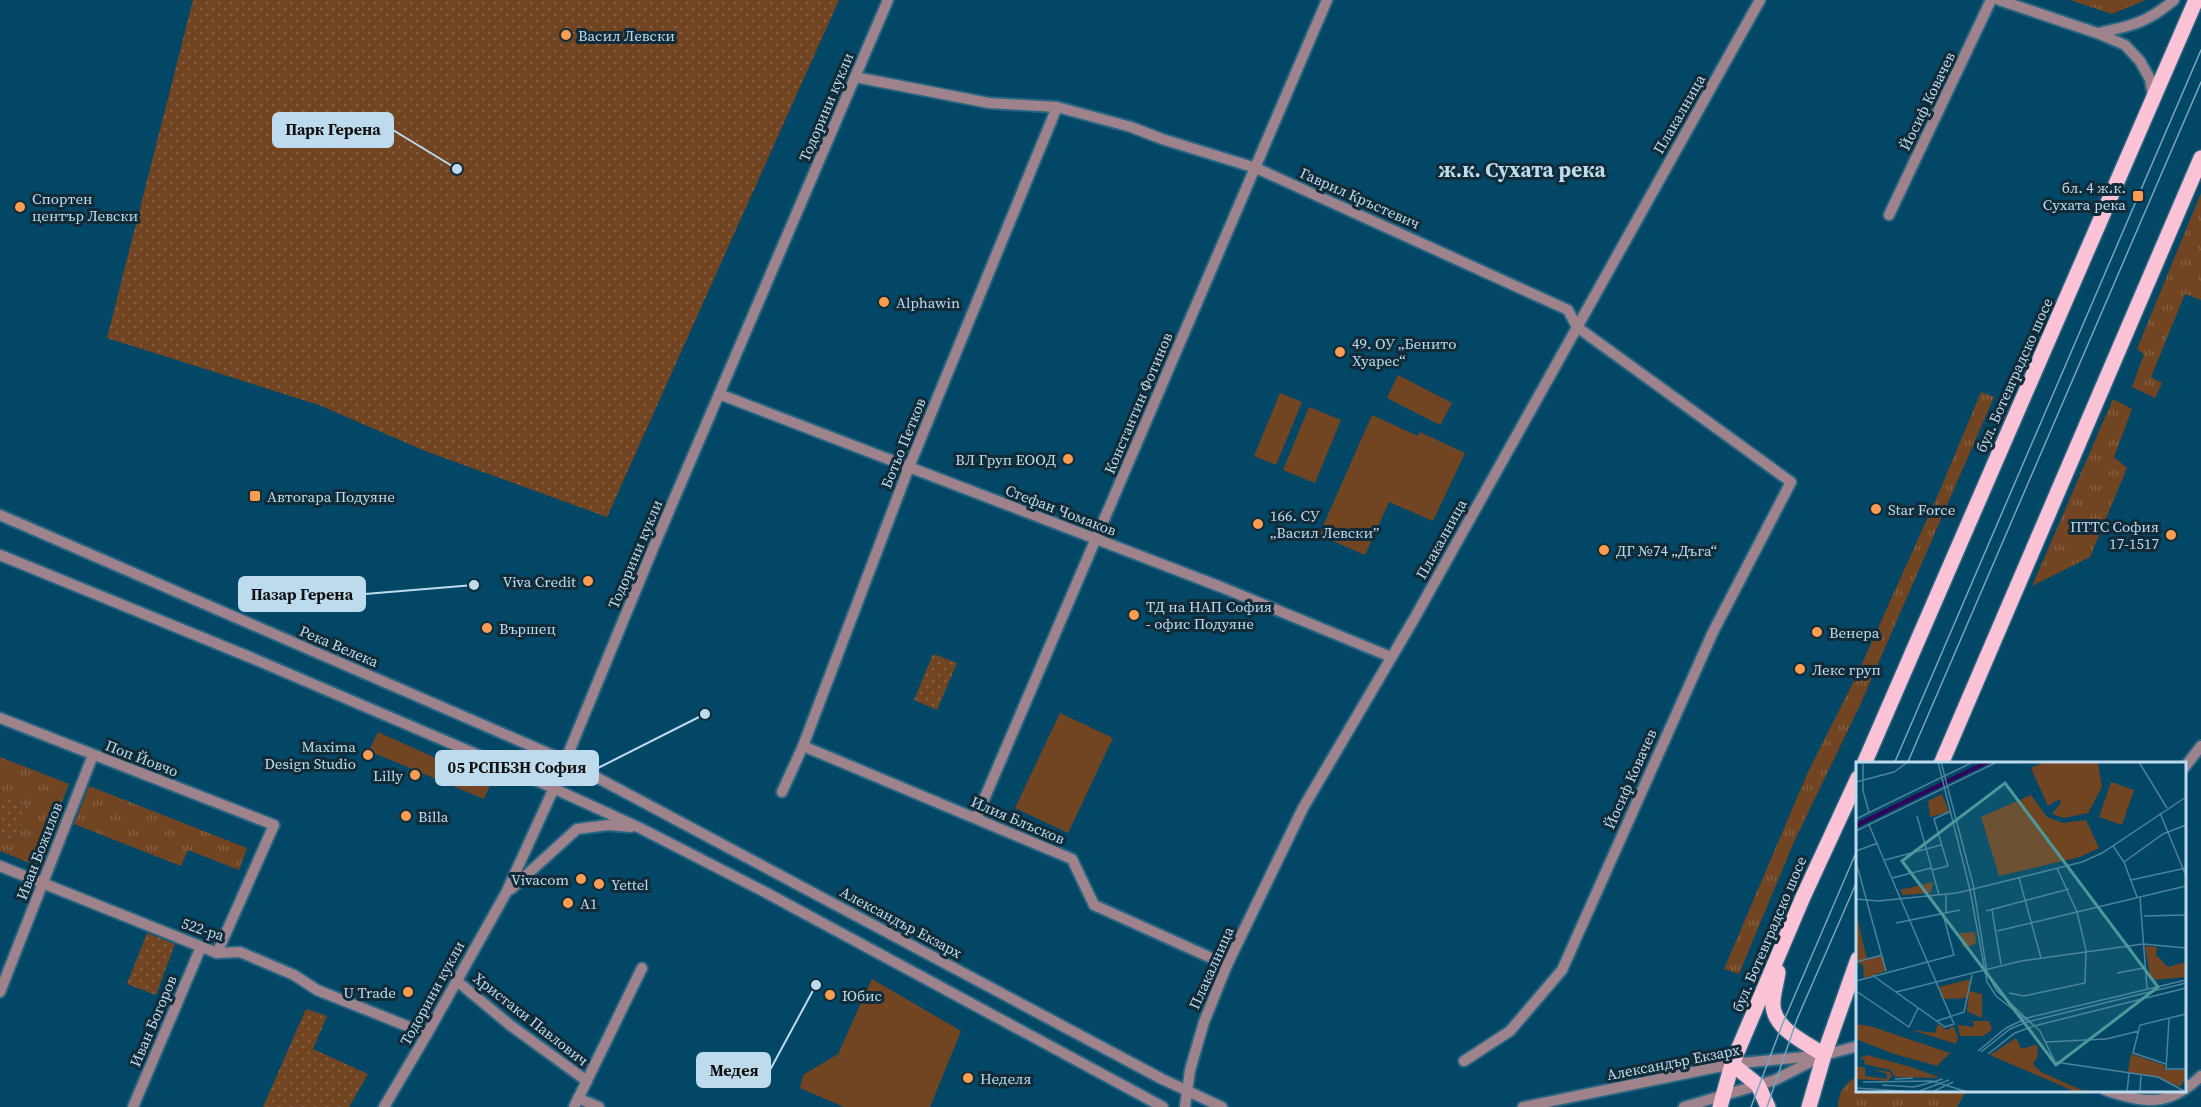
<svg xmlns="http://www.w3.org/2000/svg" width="2201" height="1107" viewBox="0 0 2201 1107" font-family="'Source Serif 4',serif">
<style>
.grass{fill:url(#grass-tufts)}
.park{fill:url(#park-dots)}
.garden{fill:#724522}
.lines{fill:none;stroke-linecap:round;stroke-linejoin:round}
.minor-casing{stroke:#286581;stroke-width:14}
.major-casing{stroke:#286581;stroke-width:18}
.minor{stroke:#9f838c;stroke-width:10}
.major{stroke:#fcc3d6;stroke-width:15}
.tram{stroke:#79a5bc;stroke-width:1.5}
.poi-dot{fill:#fc9d52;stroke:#122b39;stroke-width:2}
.labels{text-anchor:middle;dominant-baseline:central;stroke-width:6;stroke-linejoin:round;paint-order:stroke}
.poi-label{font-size:15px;fill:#bedbee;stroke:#122b39;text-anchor:start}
.street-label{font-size:15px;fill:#bedbee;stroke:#122b39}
.district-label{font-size:21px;font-weight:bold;fill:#bedbee;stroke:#122b39}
.inset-road{fill:none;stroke:#4d829c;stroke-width:1.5}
.view{fill:#4c999b;fill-opacity:0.15;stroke:#4c999b;stroke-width:3}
.inset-edge{fill:none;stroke:#bedbee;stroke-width:3}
.leader{fill:none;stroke:#bedbee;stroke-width:2}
.callout-dot{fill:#bedbee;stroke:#122b39;stroke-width:2}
.callout{fill:#bedbee;stroke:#bedbee;stroke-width:2}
.callout-label{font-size:16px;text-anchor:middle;font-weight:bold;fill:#111}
</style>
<defs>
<pattern id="grass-tufts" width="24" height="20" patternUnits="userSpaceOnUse" patternTransform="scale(1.5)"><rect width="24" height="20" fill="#724522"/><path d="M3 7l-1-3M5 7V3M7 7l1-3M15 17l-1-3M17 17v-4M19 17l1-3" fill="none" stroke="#845f42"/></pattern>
<pattern id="park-dots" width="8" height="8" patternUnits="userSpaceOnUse" patternTransform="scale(1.5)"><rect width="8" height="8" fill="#724522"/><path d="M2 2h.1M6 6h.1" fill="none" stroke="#845f42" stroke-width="1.8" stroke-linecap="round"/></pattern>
</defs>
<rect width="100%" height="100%" fill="#024766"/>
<g class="grass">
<polygon points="2070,0 2146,0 2112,14"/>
<polygon points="2201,193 2201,300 2185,294 2151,377 2162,383 2155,398 2132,387 2144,354 2137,349"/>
<polygon points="1981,392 1994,397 1861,703 1793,844 1739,974 1724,969 1808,772 1856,677 1937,497"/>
<polygon points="2113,399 2132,409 2114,457 2127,468 2090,557 2032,586"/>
<polygon points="0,757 69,784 37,866 0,851 0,837 14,842 28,807 0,796"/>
<polygon points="89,786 247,848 239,870 188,850 181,866 74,824"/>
<path d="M 1857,1076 L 1858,1090 L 1966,1091 L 1957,1107 L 1838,1107 C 1839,1091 1844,1085 1857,1076 Z"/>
</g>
<g class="park">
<polygon points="193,0 839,0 607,517 425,451 319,405 107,338"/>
<polygon points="933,654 957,663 937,710 914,700"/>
<polygon points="0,796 28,807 14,842 0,837"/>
<polygon points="147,933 175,944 156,995 127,984"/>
<polygon points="306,1009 327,1016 313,1049 368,1074 349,1107 263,1107"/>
</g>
<g class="garden">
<polygon points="1398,375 1452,403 1440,425 1387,398"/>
<polygon points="1280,393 1302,402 1276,465 1254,456"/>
<polygon points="1309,407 1341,420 1315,483 1283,470"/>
<polygon points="1372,415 1418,436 1420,432 1465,453 1433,521 1389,502 1365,555 1319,535"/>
<polygon points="1060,713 1113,738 1068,833 1015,808"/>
<polygon points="378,732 491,783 484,799 369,751"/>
<polygon points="872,979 961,1031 930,1107 844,1107 800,1088 803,1075 838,1054"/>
</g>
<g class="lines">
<g class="minor-casing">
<g id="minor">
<polyline points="1999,0 2097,33 2125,45 2140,61 2150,79 2153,97"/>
<path d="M 2098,33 C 2131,26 2147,23 2174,0"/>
<polyline points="855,77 989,103 1057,107 1131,127 1162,139 1256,168 1568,310 1577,327 1791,482 1713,632 1562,970 1510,1031 1464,1061"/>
<polyline points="1889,215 1991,0"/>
<polyline points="719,394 1221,587 1391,657"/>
<polyline points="0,515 566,761 1162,1079 1222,1107"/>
<polyline points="0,555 252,658 520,773 640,828 763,891 1163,1107"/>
<polyline points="0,718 274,825 217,953"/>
<polyline points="803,746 1072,859 1094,905 1227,965"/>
<polyline points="2184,768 2201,746"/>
<polyline points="782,792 803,746 909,467 1057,107"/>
<polyline points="976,818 1327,0"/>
<polyline points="0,866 217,953 240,952 294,975 317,990 427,1034"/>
<polyline points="511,889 577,829 608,825 631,827"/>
<polyline points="457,981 510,1025 587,1081"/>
<polyline points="0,992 93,755"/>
<path d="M 2105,1090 C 2145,1104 2169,1107 2201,1076"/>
<polyline points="578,1098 599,1107"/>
<polyline points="133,1107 201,947"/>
<polyline points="384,1107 427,1034 506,893 554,788 654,546 888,0"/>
<polyline points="574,1107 642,968"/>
<polyline points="1185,1107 1190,1070 1204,1022 1227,965 1303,808 1414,619 1760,0"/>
<polyline points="1523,1107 1732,1064 1824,1055"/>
<polyline points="1684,1107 1775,1080 1824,1055 1858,1046"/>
</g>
</g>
<g class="major-casing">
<g id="major">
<polyline points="1864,764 2196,0"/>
<polyline points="1941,764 2201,158"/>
<path d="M 1778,972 C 1777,982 1772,996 1773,1006 C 1775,1030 1807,1043 1824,1055"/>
<polyline points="1732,1064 1758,1085 1768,1107"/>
<polyline points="1720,1107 1732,1064 1803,897 1858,778"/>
<polyline points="1809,1107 1824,1055 1858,959"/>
</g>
</g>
<use href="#minor" class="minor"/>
<use href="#major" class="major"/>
<g class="tram">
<polyline points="1894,764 2201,50"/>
<polyline points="1907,764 2201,82"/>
<polyline points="1751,1107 1782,1025 1858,848"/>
<polyline points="1767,1107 1797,1019 1858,879"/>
</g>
</g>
<g class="poi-dot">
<circle cx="566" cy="35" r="6"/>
<rect x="2132" y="190" width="12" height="12" rx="3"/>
<circle cx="20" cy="207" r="6"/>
<circle cx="884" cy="302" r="6"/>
<circle cx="1340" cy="352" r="6"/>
<circle cx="1068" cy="459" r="6"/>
<rect x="249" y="490" width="12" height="12" rx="3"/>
<circle cx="1876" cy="509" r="6"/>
<circle cx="1258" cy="524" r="6"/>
<circle cx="2171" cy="535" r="6"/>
<circle cx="1604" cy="550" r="6"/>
<circle cx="588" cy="581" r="6"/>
<circle cx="1134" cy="615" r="6"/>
<circle cx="487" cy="628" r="6"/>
<circle cx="1817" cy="632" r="6"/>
<circle cx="1800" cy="669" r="6"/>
<circle cx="368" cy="755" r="6"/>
<circle cx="415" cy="775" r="6"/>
<circle cx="406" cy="816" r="6"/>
<circle cx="581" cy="879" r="6"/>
<circle cx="599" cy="884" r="6"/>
<circle cx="568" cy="903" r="6"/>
<circle cx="408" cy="992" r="6"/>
<circle cx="830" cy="995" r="6"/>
<circle cx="968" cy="1078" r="6"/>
</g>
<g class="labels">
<g class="poi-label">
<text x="578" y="35">Васил Левски</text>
<text x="2126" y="187" text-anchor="end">бл. 4 ж.к.<tspan x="2126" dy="17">Сухата река</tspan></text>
<text x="32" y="198">Спортен<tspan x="32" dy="17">център Левски</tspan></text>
<text x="896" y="302">Alphawin</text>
<text x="1352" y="343">49. ОУ „Бенито<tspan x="1352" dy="17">Хуарес“</tspan></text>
<text x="1056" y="459" text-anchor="end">ВЛ Груп ЕООД</text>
<text x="267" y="496">Автогара Подуяне</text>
<text x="1888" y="509">Star Force</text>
<text x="1270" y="515">166. СУ<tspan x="1270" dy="17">„Васил Левски”</tspan></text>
<text x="2159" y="526" text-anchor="end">ПТТС София<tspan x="2159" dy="17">17-1517</tspan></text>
<text x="1616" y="550">ДГ №74 „Дъга“</text>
<text x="576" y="581" text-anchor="end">Viva Credit</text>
<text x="1146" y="606">ТД на НАП София<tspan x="1146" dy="17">- офис Подуяне</tspan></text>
<text x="499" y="628">Вършец</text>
<text x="1829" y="632">Венера</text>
<text x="1812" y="669">Лекс груп</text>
<text x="356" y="746" text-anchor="end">Maxima<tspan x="356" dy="17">Design Studio</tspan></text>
<text x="403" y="775" text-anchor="end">Lilly</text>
<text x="418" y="816">Billa</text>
<text x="569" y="879" text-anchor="end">Vivacom</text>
<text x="611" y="884">Yettel</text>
<text x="580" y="903">A1</text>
<text x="396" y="992" text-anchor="end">U Trade</text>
<text x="842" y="995">Юбис</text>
<text x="980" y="1078">Неделя</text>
</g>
<g class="street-label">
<text transform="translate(1927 101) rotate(-64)">Йосиф Ковачев</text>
<text transform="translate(826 107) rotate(-67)">Тодорини кукли</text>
<text transform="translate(1679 114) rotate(-60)">Плакалница</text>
<text transform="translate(1360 198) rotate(24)">Гаврил Кръстевич</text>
<text transform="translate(2014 375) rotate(-66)">бул. Ботевградско шосе</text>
<text transform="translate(1138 403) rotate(-67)">Константин Фотинов</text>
<text transform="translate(903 443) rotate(-68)">Ботьо Петков</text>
<text transform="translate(1061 510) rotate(21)">Стефан Чомаков</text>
<text transform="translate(1441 539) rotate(-61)">Плакалница</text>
<text transform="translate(635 554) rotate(-67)">Тодорини кукли</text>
<text transform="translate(339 646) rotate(23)">Река Велека</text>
<text transform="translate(142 758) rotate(21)">Поп Йовчо</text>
<text transform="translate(1630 779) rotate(-66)">Йосиф Ковачев</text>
<text transform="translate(1018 820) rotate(23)">Илия Блъсков</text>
<text transform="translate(39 851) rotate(-69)">Иван Божилов</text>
<text transform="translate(901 922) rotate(28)">Александър Екзарх</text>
<text transform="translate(203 929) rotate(18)">522-ра</text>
<text transform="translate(1769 934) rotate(-67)">бул. Ботевградско шосе</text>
<text transform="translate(1211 968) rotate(-66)">Плакалница</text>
<text transform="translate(432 993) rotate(-61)">Тодорини кукли</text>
<text transform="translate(531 1019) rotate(38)">Христаки Павлович</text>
<text transform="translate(153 1021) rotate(-67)">Иван Богоров</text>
<text transform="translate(1673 1062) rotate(-11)">Александър Екзарх</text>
</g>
<g class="district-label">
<text x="1522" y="169">ж.к. Сухата река</text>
</g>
</g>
<g transform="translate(1856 762)">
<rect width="330" height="330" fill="#024766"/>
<path d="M 86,32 L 93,50 L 74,55 L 72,39 ZM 0,151 L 11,197 L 26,193 L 30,209 L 8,216 L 7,203 L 0,200 ZM 289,184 L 301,185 L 300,193 L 312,205 L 330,200 L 330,215 L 295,218 ZM 115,217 L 113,229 L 126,232 L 126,256 L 111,249 L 113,230 L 111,236 L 88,237 L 83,225 ZM 117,259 L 133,259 L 136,268 L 127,274 L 104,274 L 102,263 L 118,265 ZM 0,262 L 17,265 L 94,291 L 81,304 L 38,292 L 0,277 ZM 82,262 L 91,268 L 97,264 L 102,275 L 100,282 L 56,268 L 79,271 ZM 11,293 L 55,305 L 85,316 L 40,315 L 34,308 L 8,302 L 9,298 L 4,296 ZM 0,304 L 9,306 L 9,314 L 31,317 L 31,312 L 17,307 L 34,310 L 36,314 L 32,319 L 0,317 Z" fill="#724522"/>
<path d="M 160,276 L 166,287 L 181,282 L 182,294 L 177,302 L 185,310 L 230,330 L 220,330 L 134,293 Z" fill="#724522"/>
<path d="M 175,33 L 191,55 L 207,61 L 230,58 L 243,86 L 224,95 L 143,114 L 125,55 ZM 77,120 L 75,131 L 47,133 L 44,128 ZM 275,292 L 308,303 L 309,308 L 330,308 L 330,316 L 324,325 L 302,315 L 272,310 Z" fill="#724522"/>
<path d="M 188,0 L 242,0 L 246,25 L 232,51 L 208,56 L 196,52 L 205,41 L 203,37 L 192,44 L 175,6 ZM 255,20 L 278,28 L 266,63 L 243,55 ZM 119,170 L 120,182 L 107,186 L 104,171 Z" fill="#724522"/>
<path d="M 127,0 L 136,0 L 0,66 L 0,61 Z" fill="#2d0659"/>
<path class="inset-road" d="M 7,0 L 7,29 L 13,50M 82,0 L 114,128 L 131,220 L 140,234 L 177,263M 85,0 L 117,122 L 131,210 L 140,228 L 184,269 L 199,300 L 302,315 L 330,330M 283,0 L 311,46M 0,20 L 38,10 L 52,0M 304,51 L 330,114M 61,54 L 83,133M 0,57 L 117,0M 13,63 L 98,262 L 89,265 L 16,213M 0,69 L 141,0M 257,84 L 268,100 L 281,135M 0,89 L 22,81M 29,98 L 85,83M 0,100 L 30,209M 268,100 L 307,72 L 330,63M 76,108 L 92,104 L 78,57 L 95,49M 36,116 L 75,106M 163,116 L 185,196M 275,118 L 330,106M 284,135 L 291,227M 0,137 L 22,139 L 101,131 L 226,100 L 246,91 L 330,35M 136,148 L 145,202M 130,149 L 213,127M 90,151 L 90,132M 288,154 L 330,153M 40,161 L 104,148M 141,169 L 330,124M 0,200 L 26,193M 261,211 L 288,206M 0,219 L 98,193 L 87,152M 0,229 L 53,265 L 62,246M 40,230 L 165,199 L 287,182 L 330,186M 153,231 L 168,234 L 229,221 L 230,188 L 221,150 L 201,106M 313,257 L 310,307 L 330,307M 81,259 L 108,250 L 116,213M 190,280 L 250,277 L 283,269M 122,289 L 150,266 L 171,256 L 330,218M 125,290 L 154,267 L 171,260 L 330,221M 132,292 L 159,271 L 178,264 L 330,226M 310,302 L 277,291 L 284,263 L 330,252M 39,317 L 57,316M 7,320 L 76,319 L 112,330M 26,323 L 58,325 L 87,317M 0,326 L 61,330 L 93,318M 76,330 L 97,320M 271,330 L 273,311M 284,330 L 285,312"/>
<path class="view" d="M 149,21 L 302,225 L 200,303 L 46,99 Z"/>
<rect width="330" height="330" class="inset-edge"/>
</g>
<path class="leader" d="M457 169L393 130M474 585L365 594M705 714L598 768M816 985L770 1070"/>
<g class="callout-dot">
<circle cx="457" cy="169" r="6"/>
<circle cx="474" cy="585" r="6"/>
<circle cx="705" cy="714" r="6"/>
<circle cx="816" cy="985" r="6"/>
</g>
<g class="callout">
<rect x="273" y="113" width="120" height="34" rx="6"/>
<rect x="239" y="577" width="126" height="34" rx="6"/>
<rect x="436" y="751" width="162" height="34" rx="6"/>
<rect x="697" y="1053" width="73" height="34" rx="6"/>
</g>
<g class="callout-label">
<text x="333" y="135">Парк Герена</text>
<text x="302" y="600">Пазар Герена</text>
<text x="517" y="773">05 РСПБЗН София</text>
<text x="734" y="1076">Медея</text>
</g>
</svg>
